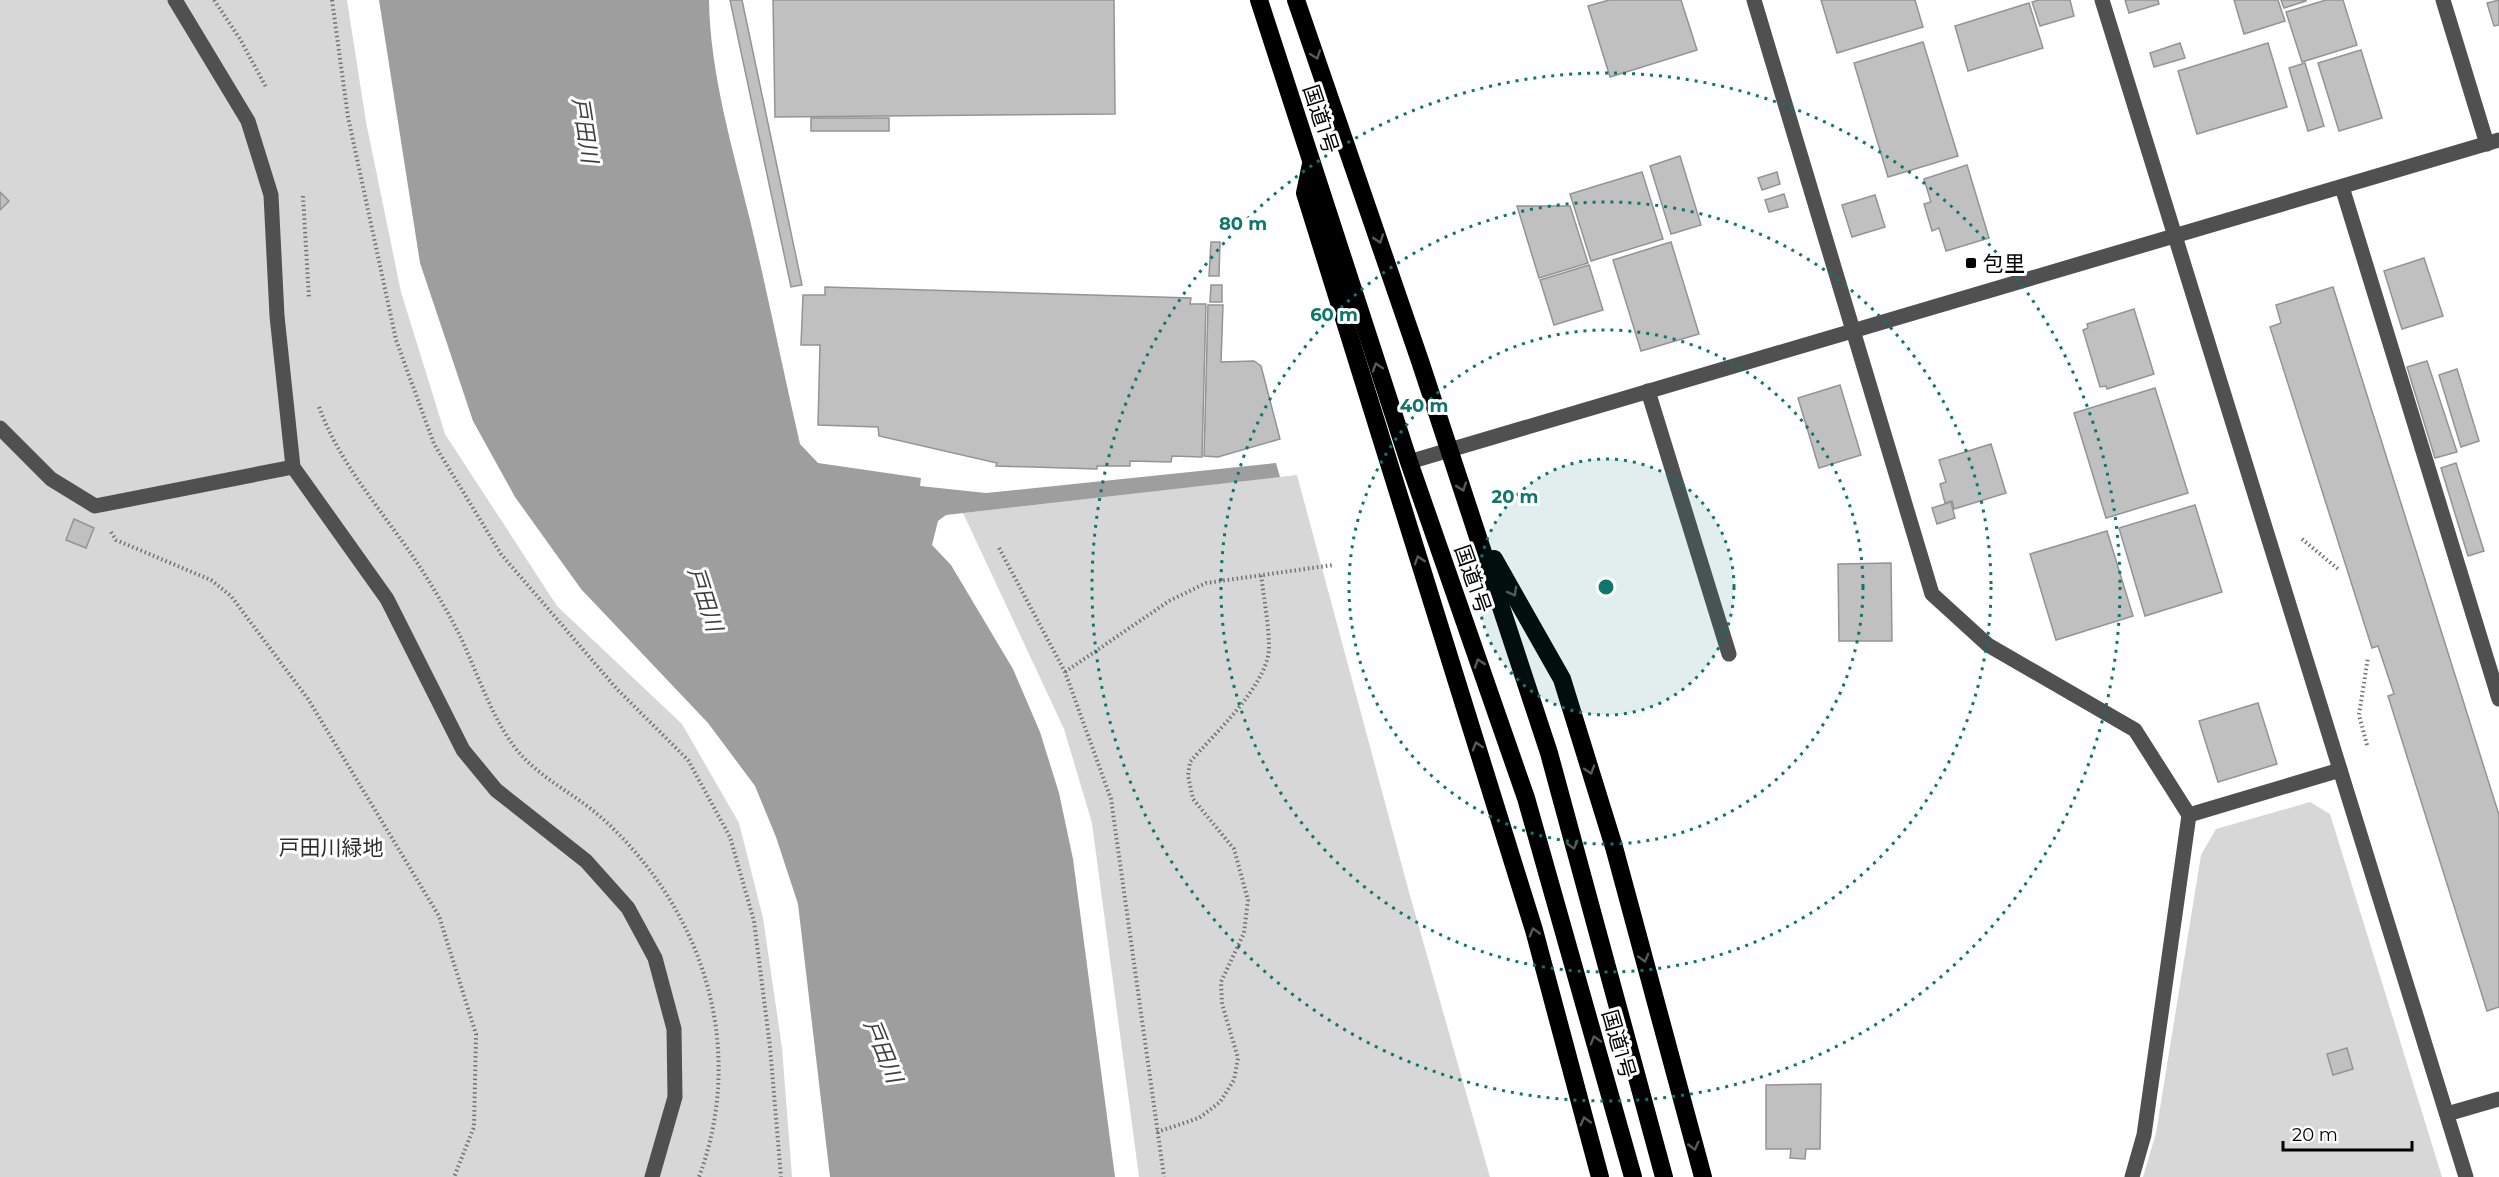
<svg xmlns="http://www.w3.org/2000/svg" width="2499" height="1177" viewBox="0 0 2499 1177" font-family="Montserrat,'Noto Sans JP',sans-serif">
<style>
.green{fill:#d7d7d7}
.water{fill:#9e9e9e}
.building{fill:#c0c0c0;stroke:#949494;stroke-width:1.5}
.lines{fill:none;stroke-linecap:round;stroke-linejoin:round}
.path{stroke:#727272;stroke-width:4;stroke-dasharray:1.5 3;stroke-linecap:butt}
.minor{stroke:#505050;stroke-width:15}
.highway{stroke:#000;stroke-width:18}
.oneway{stroke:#595959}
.ring{fill:none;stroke:#0f766e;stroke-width:3;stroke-dasharray:3 6}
.poi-dot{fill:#000;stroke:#fff;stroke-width:2}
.labels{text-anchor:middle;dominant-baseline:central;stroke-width:6;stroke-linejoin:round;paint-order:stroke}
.street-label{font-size:21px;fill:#000;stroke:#fff}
.poi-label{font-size:21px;fill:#000;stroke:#fff;text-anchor:start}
.park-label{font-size:21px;fill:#2e2e2e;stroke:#fff}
.water-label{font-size:22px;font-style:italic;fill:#3f3f3f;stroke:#fff}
.centre{fill:#0f766e;stroke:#fff;stroke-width:3}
.ring-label{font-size:18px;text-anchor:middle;font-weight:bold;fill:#0f766e;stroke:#fff;stroke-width:6;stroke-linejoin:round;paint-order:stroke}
</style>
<rect width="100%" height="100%" fill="#fff"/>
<g class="green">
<polygon points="0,0 347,0 366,122 401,292 445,434 557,606 682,724 739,823 763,918 782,1048 792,1177 0,1177"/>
<polygon points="1297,475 1409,892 1490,1177 1139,1177 1092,823 1064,729 963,513"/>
<polygon points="2310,802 2330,814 2442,1177 2143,1177 2156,1133 2201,855 2216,829"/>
</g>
<path class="water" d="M 379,0 L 709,0 C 710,74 733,149 750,220 C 768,295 783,370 800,444 L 818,463 L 921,478 L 920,486 L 986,493 L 1276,463 L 1280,477 L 946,515 L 938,521 L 932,545 L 951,565 L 1013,669 L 1040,732 L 1059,793 L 1073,859 L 1115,1177 L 830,1177 L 798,904 L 776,837 L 755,786 L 708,723 L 581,589 L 515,497 L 473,421 L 420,263 Z"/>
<g class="building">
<polygon points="730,0 742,0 802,285 791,287"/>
<polygon points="773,0 1114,0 1115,114 775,117"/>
<polygon points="1609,0 1681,0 1697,50 1610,77 1588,6"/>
<polygon points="1821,0 1915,0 1923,27 1837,53"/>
<polygon points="2039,0 2070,0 2074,16 2040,26 2032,2"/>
<polygon points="2125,0 2158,0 2159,4 2129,13"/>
<polygon points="2234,0 2278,0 2285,21 2244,34"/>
<polygon points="2281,0 2306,0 2306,1 2284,8"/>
<polygon points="2326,0 2343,0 2357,45 2302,62 2286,12"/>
<polygon points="2499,0 2499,25 2494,26 2487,3"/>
<polygon points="2029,3 2043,48 1968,71 1955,26"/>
<polygon points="1923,42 1958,156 1888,177 1854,63"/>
<polygon points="2180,43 2185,58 2154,67 2150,53"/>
<polygon points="2268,43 2287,107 2197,134 2178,71"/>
<polygon points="2361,50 2382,118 2339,131 2318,63"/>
<polygon points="2305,63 2324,126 2308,131 2289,68"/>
<rect x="811" y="118" width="78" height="13"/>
<polygon points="1680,156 1701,225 1671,234 1650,166"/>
<polygon points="1967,165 1989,238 1946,251 1939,228 1932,231 1924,204 1931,202 1924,179"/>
<polygon points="1642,172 1663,239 1591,261 1570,194"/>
<polygon points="1777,172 1780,184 1762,190 1758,178"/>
<polygon points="0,192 9,201 0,210"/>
<polygon points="1784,194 1788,207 1769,212 1765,200"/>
<polygon points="1875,195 1885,227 1852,237 1842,205"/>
<polygon points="1517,206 1570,206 1588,263 1539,278"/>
<polygon points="1211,242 1220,242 1219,276 1209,276"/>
<polygon points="1671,242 1699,334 1641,351 1613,260"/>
<polygon points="2424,258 2443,316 2402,329 2384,271"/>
<polygon points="1589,265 1603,310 1554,325 1540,280"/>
<polygon points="1211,285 1222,285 1222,302 1210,302"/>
<polygon points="825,287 1191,298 1190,304 1206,304 1202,457 1172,456 1171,462 1130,461 1130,466 1097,466 1097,469 996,466 997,463 879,436 878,427 818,425 820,345 801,345 803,295 825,295"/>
<polygon points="2333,287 2499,815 2499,1007 2487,1011 2388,696 2394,694 2378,646 2372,648 2270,327 2281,323 2276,305"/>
<polygon points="1208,305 1223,305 1221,362 1254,361 1261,366 1280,439 1218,457 1204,456"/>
<polygon points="2134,309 2154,374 2107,389 2106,386 2100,387 2083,330 2088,328 2087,324"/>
<polygon points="2427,361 2457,452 2435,458 2407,367"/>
<polygon points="2457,369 2479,441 2461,447 2439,375"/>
<polygon points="1840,385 1861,455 1819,468 1798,398"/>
<polygon points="2155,388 2188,493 2106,518 2074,413"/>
<polygon points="1991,444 2006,493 1954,509 1952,501 1945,503 1940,484 1946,482 1939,460"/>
<polygon points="2456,463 2484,551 2468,556 2441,468"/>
<polygon points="1951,502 1955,518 1937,524 1932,508"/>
<polygon points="2195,505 2222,592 2145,616 2119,528"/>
<polygon points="74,519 94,528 86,548 66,540"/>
<polygon points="2107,531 2133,616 2056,640 2030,554"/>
<polygon points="1891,563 1892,641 1839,641 1838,564"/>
<polygon points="2258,703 2277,764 2218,782 2199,721"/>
<polygon points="2347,1048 2353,1069 2333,1075 2327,1054"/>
<polygon points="1821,1084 1820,1149 1806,1149 1805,1159 1790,1158 1791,1149 1766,1149 1766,1085"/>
</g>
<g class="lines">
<g class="path">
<polyline points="214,0 240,39 266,87"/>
<polyline points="332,0 348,117 396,340 434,444 501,554 616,688 688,760 730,837 754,921 770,1047 781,1177"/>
<polyline points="303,196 309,299"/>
<path d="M 319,407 C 342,470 390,519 425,575 C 437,594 449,614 459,634 C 478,673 494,727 524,758 C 547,782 579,797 603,819 C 704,911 747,1048 699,1177"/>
<polyline points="111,532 116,540 211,580 231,596 308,699 439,916 476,1034 474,1127 454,1177"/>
<polyline points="2302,539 2338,569"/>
<polyline points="999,548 1065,672 1111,799 1164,1177"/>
<polyline points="1065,672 1169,601 1206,583 1333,565"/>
<polyline points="2367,745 2359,715 2368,657"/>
<path d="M 1157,1132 L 1199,1118 L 1220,1102 L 1234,1080 L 1238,1058 L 1222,1004 L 1221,982 L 1244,933 L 1248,900 L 1234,849 L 1193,799 L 1188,776 L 1190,762 C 1213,735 1267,686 1269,649 C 1269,625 1264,599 1261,575"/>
</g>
<g class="minor">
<polyline points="175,0 248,121 271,195 277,316 293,467 387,599 463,750 496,790 586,861 628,908 655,958 674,1029 675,1097 652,1177"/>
<polyline points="1754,0 1932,594 1988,645 2135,730 2189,815 2144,1135 2132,1177"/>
<polyline points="2102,0 2466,1177"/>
<polyline points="2443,0 2487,144"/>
<polyline points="2342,187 2499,699"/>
<polyline points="1648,391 1729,654"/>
<polyline points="0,428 51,479 95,506 293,467"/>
<polyline points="1409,462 2499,140"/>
<polyline points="2189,815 2340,770"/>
<polyline points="2447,1114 2499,1099"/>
</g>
<g class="highway">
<polyline points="1259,0 1409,462 1526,798 1633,1177"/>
<polyline points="1296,0 1420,361 1549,753 1664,1177"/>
<polyline points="1311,164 1305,193 1534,930 1600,1177"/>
<polyline points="1494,559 1562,679 1614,847 1703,1177"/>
</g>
</g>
<defs><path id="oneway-chevron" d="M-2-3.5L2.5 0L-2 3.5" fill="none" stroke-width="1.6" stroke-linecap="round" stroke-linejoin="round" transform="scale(1.5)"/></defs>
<g class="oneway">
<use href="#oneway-chevron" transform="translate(1316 55) rotate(70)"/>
<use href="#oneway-chevron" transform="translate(1379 239) rotate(71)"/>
<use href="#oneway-chevron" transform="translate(1377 367) rotate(-108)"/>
<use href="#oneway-chevron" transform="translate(1462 487) rotate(71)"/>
<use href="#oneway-chevron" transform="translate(1419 560) rotate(-107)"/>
<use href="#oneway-chevron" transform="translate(1513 592) rotate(61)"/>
<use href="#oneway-chevron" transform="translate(1479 663) rotate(-109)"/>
<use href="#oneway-chevron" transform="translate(1477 746) rotate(-107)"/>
<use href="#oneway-chevron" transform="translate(1590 770) rotate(73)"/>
<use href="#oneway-chevron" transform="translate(1573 845) rotate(75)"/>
<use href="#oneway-chevron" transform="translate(1534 932) rotate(-106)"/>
<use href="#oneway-chevron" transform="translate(1644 958) rotate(75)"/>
<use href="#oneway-chevron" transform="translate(1595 1040) rotate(-106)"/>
<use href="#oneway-chevron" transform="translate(1585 1121) rotate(-105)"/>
<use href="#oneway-chevron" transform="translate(1694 1146) rotate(75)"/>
</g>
<circle cx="1606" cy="587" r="128" fill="#0f766e" fill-opacity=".12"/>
<g class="ring">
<circle cx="1606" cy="587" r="128"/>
<circle cx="1606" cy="587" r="257"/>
<circle cx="1606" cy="587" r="385"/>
<circle cx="1606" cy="587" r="514"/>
</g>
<rect class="poi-dot" x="1965" y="257" width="12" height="12" rx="3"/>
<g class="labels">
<g class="street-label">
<text transform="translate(1321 119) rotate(72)">国道1号</text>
<text transform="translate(1473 579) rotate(71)">国道1号</text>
<text transform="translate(1619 1044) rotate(74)">国道1号</text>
</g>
<g class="poi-label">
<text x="1983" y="263">包里</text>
</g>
<g class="park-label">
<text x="331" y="847">戸田川緑地</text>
</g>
<g class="water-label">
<text transform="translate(585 130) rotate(81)">戸田川</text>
<text transform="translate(705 599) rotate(72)">戸田川</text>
<text transform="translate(883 1051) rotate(68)">戸田川</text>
</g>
</g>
<circle cx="1606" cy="587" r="9" class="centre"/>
<g class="ring-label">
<text x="1243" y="230">80 m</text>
<text x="1334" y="321">60 m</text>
<text x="1424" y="412">40 m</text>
<text x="1515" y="503">20 m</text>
</g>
<path d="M2283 1141v9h129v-9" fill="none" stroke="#000000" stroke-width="3"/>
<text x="2292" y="1141" font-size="18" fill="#000000" stroke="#ffffff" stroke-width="4.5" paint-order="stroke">20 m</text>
</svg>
